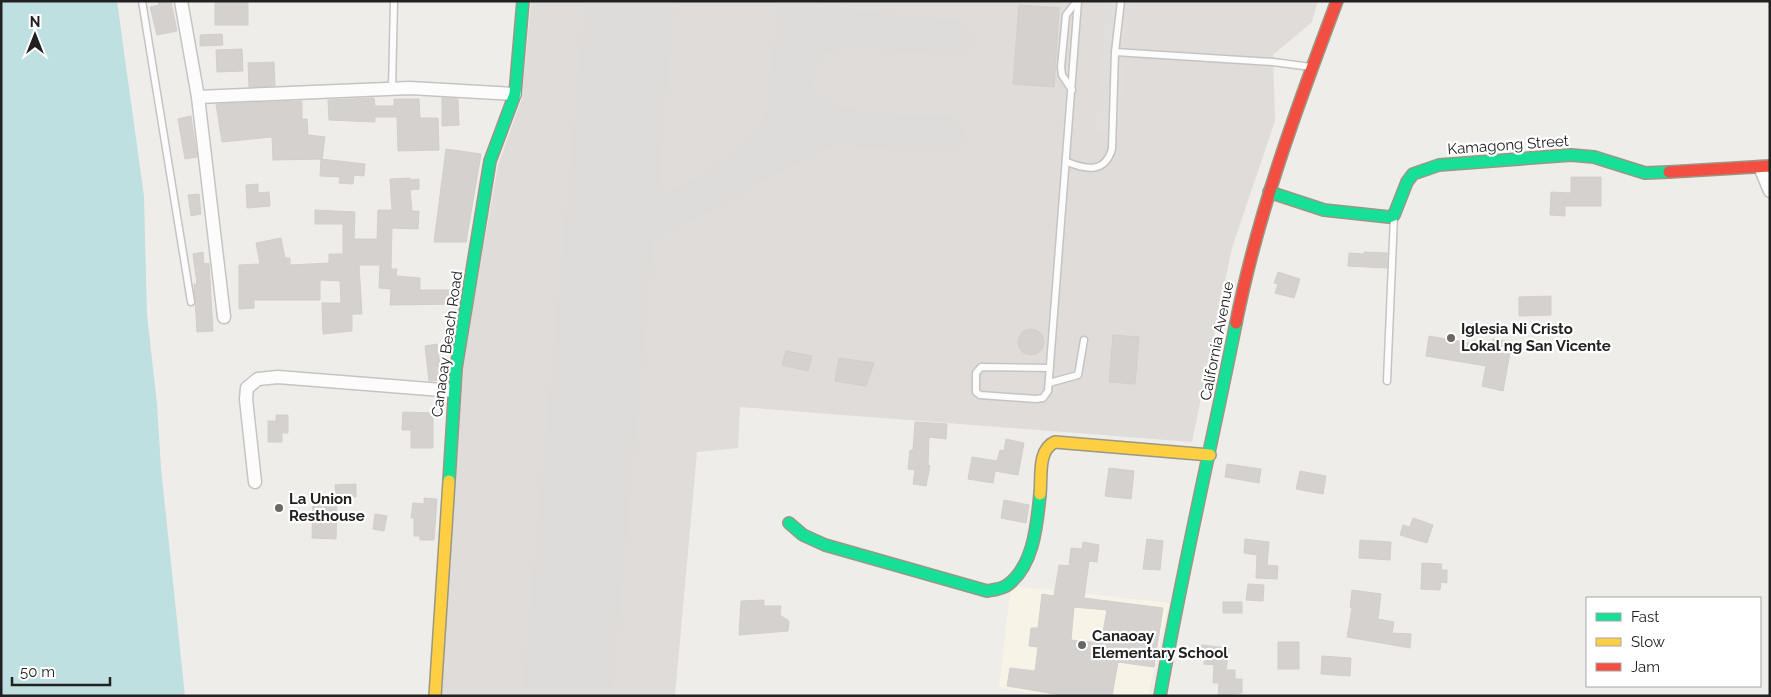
<svg xmlns="http://www.w3.org/2000/svg" width="1771" height="697" viewBox="0 0 1771 697" font-family="Raleway,sans-serif">
<style>
.education{fill:#f7f4e7}
.airport{fill:#dfdcd9}
.parking{fill:#dfdedd}
.water{fill:#bfe0e1}
.lines{fill:none;stroke-linecap:round;stroke-linejoin:round}
.taxiway{stroke:#dddcda;stroke-width:35}
.runway{stroke:#dddcda;stroke-width:88}
.building{fill:#d4d1cf;stroke:#d2cecc;fill-rule:evenodd}
.lane-casing{stroke:#c5c4c2;stroke-width:9}
.street-casing{stroke:#c5c4c2;stroke-width:15}
.fast-casing{stroke:#9a9882;stroke-width:14}
.slow-casing{stroke:#9a9882;stroke-width:14}
.jam-casing{stroke:#9a9882;stroke-width:14}
.lane{stroke:#fdfcfc;stroke-width:6}
.street{stroke:#fdfcfc;stroke-width:12}
.fast{stroke:#16e098;stroke-width:11}
.slow{stroke:#ffcf43;stroke-width:11}
.jam{stroke:#f24e42;stroke-width:11}
.poi-dot{fill:#696867;stroke:#fff;stroke-width:2}
.labels{text-anchor:middle;dominant-baseline:central;stroke-width:4.5;stroke-linejoin:round;paint-order:stroke}
.street-label{font-size:15px;fill:#212121;stroke:#fff}
.poi-label{font-size:15px;font-weight:bold;fill:#212121;stroke:#fff;text-anchor:start}
</style>
<rect width="100%" height="100%" fill="#efedea"/>
<polygon class="education" points="1011,586 1169,603 1148,696 1044,696 999,687"/>
<polygon class="airport" points="531,1 1318,1 1312,22 1273,55 1275,121 1232,248 1192,442 740,407 738,448 697,452 675,696 441,696 461,374 498,165 522,98"/>
<polygon class="parking" points="1106,1 1131,1 1119,136 1094,133"/>
<polygon class="water" points="1,1 117,1 144,196 147,315 157,404 161,468 185,696 1,696"/>
<g class="lines">
<g class="taxiway">
<polyline points="831,23 853,29 953,38"/>
<path d="M 853,29 C 819,31 805,42 789,71 C 793,82 795,94 802,104 C 823,134 909,132 945,135"/>
<polyline points="753,162 774,139 784,115 797,1"/>
<polyline points="612,195 614,218 619,225 633,229 643,226"/>
<polyline points="605,278 616,250 643,226 818,131 841,126"/>
</g>
<polyline class="runway" points="567,696 630,1"/>
</g>
<g class="building">
<polygon points="158,1 171,1 177,31 157,35 150,7 159,5"/>
<rect x="215" y="1" width="33" height="24"/>
<polygon points="1019,5 1059,8 1054,87 1013,84"/>
<polygon points="222,34 223,45 200,46 200,35"/>
<polygon points="242,49 243,71 217,72 216,50"/>
<polygon points="274,62 275,86 249,87 248,63"/>
<polygon points="374,98 375,106 394,106 394,99 419,99 420,118 438,118 439,150 398,151 397,117 375,117 375,122 329,120 328,100"/>
<polygon points="442,98 458,99 459,125 442,126"/>
<polygon points="302,101 302,119 307,119 308,135 325,137 322,159 273,160 272,137 222,142 216,104"/>
<polygon points="191,116 197,157 185,159 178,119"/>
<polygon points="446,149 481,154 466,242 434,242"/>
<polygon points="321,159 365,164 364,176 354,175 353,184 339,183 340,177 320,176"/>
<polygon points="1571,177 1601,177 1601,206 1565,206 1565,216 1550,215 1551,192 1571,193"/>
<polygon points="410,178 410,180 419,179 419,189 410,190 412,211 419,211 418,229 392,228 391,269 397,269 396,276 420,278 420,290 458,290 456,304 390,305 391,289 379,288 380,265 359,265 362,314 352,314 352,331 323,334 322,303 341,303 340,281 320,280 320,300 254,300 254,308 239,309 239,265 260,264 256,243 281,238 285,258 290,258 290,265 329,263 329,254 343,254 343,224 315,224 315,210 355,212 354,239 377,239 378,210 392,210 390,179"/>
<polygon points="258,184 258,193 269,192 270,206 247,208 246,185"/>
<polygon points="199,194 201,214 191,216 188,195"/>
<polygon points="203,252 204,264 209,263 213,331 197,332 194,284 197,284 193,254"/>
<polygon points="1364,252 1387,253 1387,268 1348,266 1349,253 1364,254"/>
<polygon points="1278,272 1300,279 1294,298 1275,293 1278,284 1274,283"/>
<polygon points="1551,296 1551,315 1519,316 1519,297"/>
<circle cx="1031" cy="342" r="13"/>
<polygon points="1113,335 1139,337 1135,384 1109,382"/>
<polygon points="1429,336 1492,347 1493,339 1512,342 1503,391 1482,386 1486,366 1426,356"/>
<polygon points="437,344 442,380 429,381 425,346"/>
<polygon points="786,351 812,356 808,371 782,365"/>
<polygon points="839,358 874,363 866,386 835,381"/>
<polygon points="403,412 433,413 433,448 411,448 411,430 402,430"/>
<polygon points="276,415 288,415 288,433 282,433 282,442 268,442 268,421 276,421"/>
<polygon points="915,422 947,424 946,439 929,437 928,465 930,466 926,486 913,484 915,470 908,469 910,450 913,450"/>
<polygon points="1006,439 1024,443 1018,475 995,471 993,483 968,479 972,457 997,461 1000,450 1004,451"/>
<polygon points="1227,464 1261,469 1259,483 1225,477"/>
<polygon points="1109,468 1134,471 1131,499 1105,496"/>
<polygon points="1300,471 1326,476 1323,494 1296,489"/>
<polygon points="356,484 356,497 336,497 335,485"/>
<polygon points="424,498 437,499 434,540 420,540 420,536 414,536 414,518 411,518 413,503 424,504"/>
<polygon points="313,500 337,501 336,539 312,538"/>
<polygon points="1004,500 1029,505 1026,523 1001,518"/>
<polygon points="375,514 387,516 384,531 373,529"/>
<polygon points="1413,518 1433,525 1427,543 1400,535 1403,525 1410,527"/>
<polygon points="1147,539 1163,541 1160,570 1143,569"/>
<polygon points="1245,539 1269,542 1267,565 1278,566 1277,579 1256,578 1257,555 1244,553"/>
<polygon points="1360,540 1391,542 1390,560 1359,558"/>
<path d="M 1083,542 L 1099,545 L 1097,562 L 1089,561 L 1084,598 L 1163,608 L 1154,667 L 1118,662 L 1112,696 L 1067,696 L 1007,686 L 1010,668 L 1035,671 L 1038,647 L 1029,646 L 1031,628 L 1038,628 L 1042,594 L 1054,596 L 1059,565 L 1069,566 L 1071,548 L 1082,549 ZM 1074,607 L 1107,610 L 1101,643 L 1071,640 Z"/>
<polygon points="1422,563 1442,564 1441,570 1447,570 1447,583 1441,582 1440,590 1421,589"/>
<polygon points="1248,584 1264,585 1263,601 1246,600"/>
<polygon points="1352,590 1381,594 1378,619 1394,622 1392,633 1411,634 1410,648 1347,637 1352,608 1350,607"/>
<polygon points="764,600 764,606 781,606 780,615 789,621 788,631 739,635 741,601"/>
<rect x="1223" y="602" width="19" height="11"/>
<rect x="1278" y="642" width="21" height="27"/>
<polygon points="1201,645 1229,648 1226,670 1235,670 1235,679 1242,679 1242,693 1218,696 1219,683 1213,683 1214,665 1204,664 1205,656 1200,655"/>
<polygon points="1322,656 1351,658 1350,676 1321,674"/>
</g>
<g class="lines">
<g class="lane-casing">
<g id="lane">
<polyline points="142,1 191,302"/>
<polyline points="1115,52 1273,62 1311,67"/>
<polyline points="392,89 394,1"/>
<polyline points="1072,90 1062,75 1061,67 1066,15 1077,1"/>
<path d="M 1067,162 C 1087,170 1105,173 1112,149 L 1115,52 L 1121,1"/>
<polyline points="1050,368 981,367 976,373 976,392 980,395 1036,399 1043,398 1048,391 1078,1"/>
<polyline points="1387,381 1394,216"/>
<polyline points="1049,383 1078,375 1084,340"/>
</g>
</g>
<g class="street-casing">
<g id="street">
<polyline points="181,1 198,97 224,317"/>
<polyline points="198,97 410,88 515,94"/>
<polyline points="1760,167 1770,191"/>
<polyline points="255,482 246,399 247,388 258,379 278,377 454,391"/>
</g>
</g>
<g class="fast-casing">
<g id="fast">
<polyline points="1269,192 1324,210 1389,217 1394,215 1407,182 1413,174 1439,165 1571,155 1594,157 1645,173 1669,172"/>
<polyline points="449,481 456,368 490,161 515,94 523,1"/>
<path d="M 789,523 L 803,535 L 825,545 L 987,591 C 993,590 1001,589 1006,586 C 1034,567 1037,524 1040,494"/>
<path d="M 1160,696 C 1182,571 1211,448 1236,323"/>
</g>
</g>
<g class="slow-casing">
<g id="slow">
<path d="M 1040,494 C 1042,477 1037,450 1055,442 L 1210,455"/>
<polyline points="435,696 449,481"/>
</g>
</g>
<g class="jam-casing">
<g id="jam">
<polyline points="1669,172 1770,166"/>
<path d="M 1236,323 C 1258,212 1297,107 1337,1"/>
</g>
</g>
<use href="#lane" class="lane"/>
<use href="#street" class="street"/>
<use href="#fast" class="fast"/>
<use href="#slow" class="slow"/>
<use href="#jam" class="jam"/>
</g>
<g class="poi-dot">
<circle cx="1451" cy="338" r="5"/>
<circle cx="279" cy="508" r="5"/>
<circle cx="1082" cy="645" r="5"/>
</g>
<g class="labels">
<g class="street-label">
<text transform="translate(1508 145) rotate(-4)">Kamagong Street</text>
<text transform="translate(1217 341) rotate(-79)">California Avenue</text>
<text transform="translate(447 344) rotate(-82)">Canaoay Beach Road</text>
</g>
<g class="poi-label">
<text x="1461" y="329">Iglesia Ni Cristo<tspan x="1461" dy="17">Lokal ng San Vicente</tspan></text>
<text x="289" y="499">La Union<tspan x="289" dy="17">Resthouse</tspan></text>
<text x="1092" y="636">Canaoay<tspan x="1092" dy="17">Elementary School</tspan></text>
</g>
</g>
<rect width="1771" height="697" fill="none" stroke="#212121" stroke-width="5"/>
<rect x="1586" y="597" width="175" height="90" fill="#ffffff" stroke="#a6a6a6"/>
<rect x="1596" y="613" width="25" height="8" fill="#16e098" stroke="#a6a6a6"/>
<text x="1631" y="622" font-size="15" fill="#212121">Fast</text>
<rect x="1596" y="638" width="25" height="8" fill="#ffcf43" stroke="#a6a6a6"/>
<text x="1631" y="647" font-size="15" fill="#212121">Slow</text>
<rect x="1596" y="663" width="25" height="8" fill="#f24e42" stroke="#a6a6a6"/>
<text x="1631" y="672" font-size="15" fill="#212121">Jam</text>
<g transform="translate(35 35)" stroke="#ffffff" stroke-width="4" paint-order="stroke">
<path d="M0-4L9 19L0 12L-9 19Z" fill="#212121"/>
<text y="-8" font-size="14" font-weight="bold" text-anchor="middle" fill="#212121">N</text>
</g>
<path d="M12 677v8h98v-8" fill="none" stroke="#212121" stroke-width="2.5"/>
<text x="20" y="677" font-size="15" fill="#212121" stroke="#ffffff" stroke-width="4" paint-order="stroke">50 m</text>
</svg>
